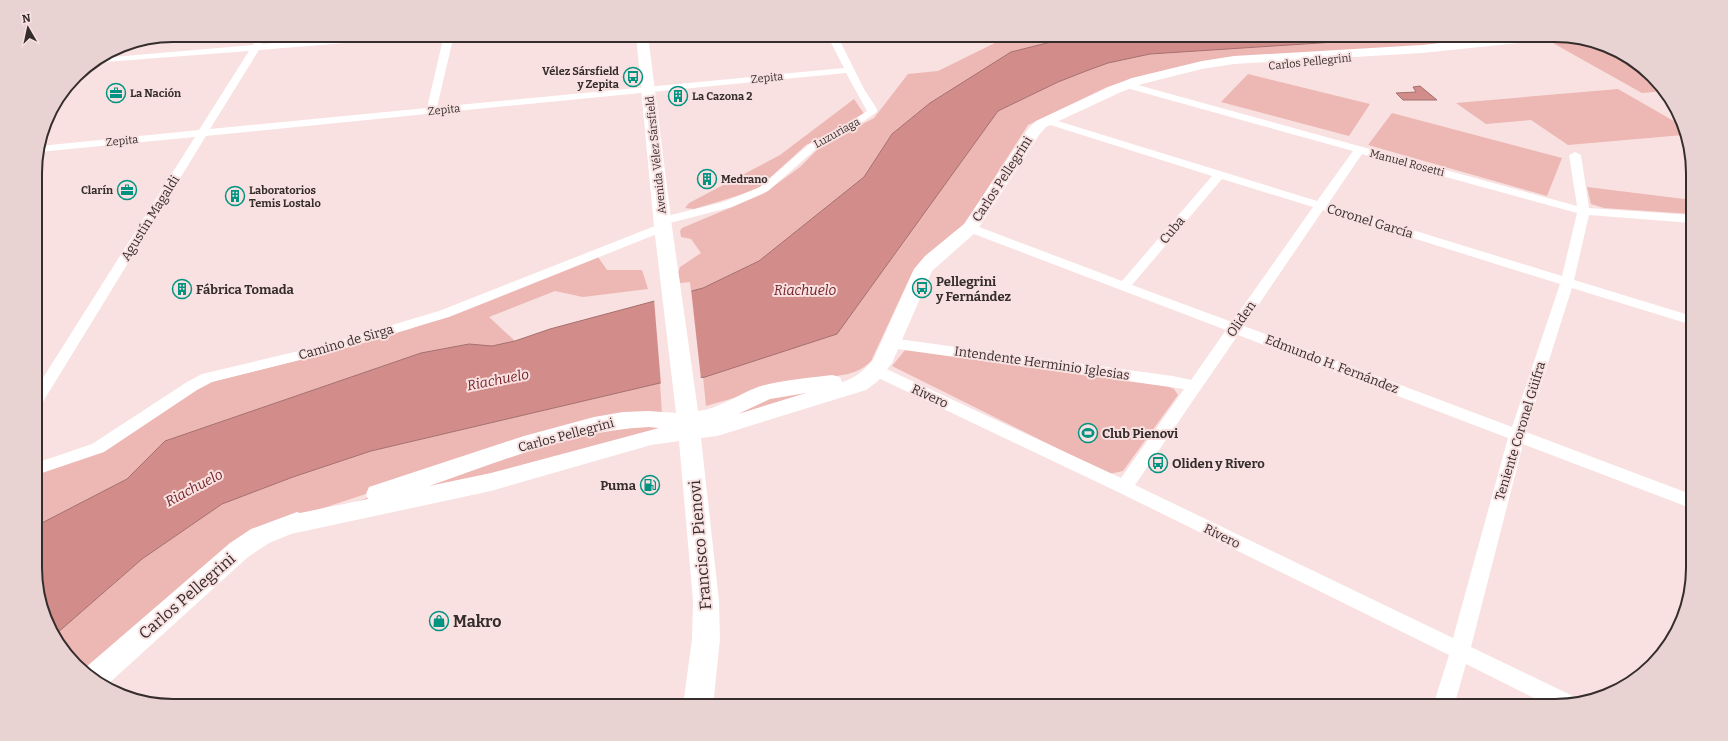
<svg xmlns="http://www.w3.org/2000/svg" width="1728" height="741" viewBox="0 0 1728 741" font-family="Bitter,serif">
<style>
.green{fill:#edb7b4}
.water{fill:#d28d8b;stroke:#a3706e}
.pier{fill:#f8e1e0}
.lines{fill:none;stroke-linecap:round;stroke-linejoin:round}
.street{fill:#fff;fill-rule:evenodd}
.secondary{fill:#fff;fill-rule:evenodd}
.labels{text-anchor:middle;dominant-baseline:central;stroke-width:4;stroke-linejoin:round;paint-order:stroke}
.far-street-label{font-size:11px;fill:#352d2c;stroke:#f8e1e0}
.far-poi-label{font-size:11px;font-weight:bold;fill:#352d2c;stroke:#f8e1e0;text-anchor:start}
.street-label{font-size:13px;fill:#352d2c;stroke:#f8e1e0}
.poi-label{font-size:13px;font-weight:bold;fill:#352d2c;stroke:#f8e1e0;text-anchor:start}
.water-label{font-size:14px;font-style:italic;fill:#711f25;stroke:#f8e1e0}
.near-street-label{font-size:16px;fill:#352d2c;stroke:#f8e1e0}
.near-poi-label{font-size:16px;font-weight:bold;fill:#352d2c;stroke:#f8e1e0;text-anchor:start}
.rim{fill:none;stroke:#352d2c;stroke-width:2}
</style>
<rect width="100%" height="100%" fill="#f8e1e0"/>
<g class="green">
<polygon points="1006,35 1079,35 1011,52 930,103 892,134 864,177 759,261 703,288 691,291 690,282 680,283 678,273 680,267 701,253 691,239 681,237 680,231 682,228 763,194 800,167 822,145 874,118 908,74 938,71 1007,37"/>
<path d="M 1443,35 L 1525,35 L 1420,47 L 1247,57 L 1135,79 L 1107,87 L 1028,125 L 964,225 L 913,271 L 871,361 C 864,368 858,371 848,374 L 772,387 L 706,406 L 703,377 L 837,334 L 998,111 L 1058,82 L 1086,71 L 1108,63 L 1150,54 Z"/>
<polygon points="1578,40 1607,45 1665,91 1642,93 1551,42"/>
<polygon points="1248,74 1370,104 1349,136 1221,102"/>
<polygon points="1618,89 1679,124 1683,135 1568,145 1531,120 1486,124 1456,103"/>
<polygon points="854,99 865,115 806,145 761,186 753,191 694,209 685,208 689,203 780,155"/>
<polygon points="1392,113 1562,158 1547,196 1368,145"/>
<polygon points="1587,187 1692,200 1692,214 1604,208 1591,204"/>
<polygon points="598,257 607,270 642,270 648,289 583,297 555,291 489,317 515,341 492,346 469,344 421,353 165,441 127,479 36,526 36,474 44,471 202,384 329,353 410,329"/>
<polygon points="906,349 1163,384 1174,389 1178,395 1123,471 1109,474 892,366"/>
<polygon points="854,379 858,385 285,526 532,442 730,408"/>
<polygon points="660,383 662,415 539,437 302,515 223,552 87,670 64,652 56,634 142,559 222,504 293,477 371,451"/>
</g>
<g class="water">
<polygon points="1079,35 1443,35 1150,54 1108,63 1086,71 1058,82 998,111 837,334 705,377 660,383 371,451 293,477 222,504 142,559 56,634 36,586 36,526 127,479 165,441 421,353 469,344 492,346 515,341 550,329 703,288 759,261 864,177 892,134 930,103 1011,52"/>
<polygon points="1420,86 1437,100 1403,100 1396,93 1416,92 1413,87"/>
</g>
<polygon class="pier" points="691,289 701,379 661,385 654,299"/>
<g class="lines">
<g class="street">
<polygon points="258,35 268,35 262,44 374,35 412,35 407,38 259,50 210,129 427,108 444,35 454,35 437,107 844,68 827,35 837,35 864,89 877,109 877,112 844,135 816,149 768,191 732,207 666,224 669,227 667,230 449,317 335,351 212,382 197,390 104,452 36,475 36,463 92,444 187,382 202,374 328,344 439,311 660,224 657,221 659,218 723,202 760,187 808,145 836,131 867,111 846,73 435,113 431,115 427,114 206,136 41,405 36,406 36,389 195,137 39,152 40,146 199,130 249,51 92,63 101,58 253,45"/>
<path d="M 1127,82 L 1577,206 L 1569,155 L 1575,152 L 1581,155 L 1589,208 L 1692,215 L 1692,223 L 1589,215 L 1574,280 L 1692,316 L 1692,325 L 1572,288 L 1526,432 L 1693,495 L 1693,509 L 1523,444 L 1471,647 L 1575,697 L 1577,701 L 1563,706 L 1550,706 L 1466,664 L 1454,706 L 1433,706 L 1449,655 L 1118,492 L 870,374 L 868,370 L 870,366 L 875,365 L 880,366 L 1121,478 L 1184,389 L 890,348 L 885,346 L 883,343 L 885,340 L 890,338 L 1173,376 L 1191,380 L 1226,330 L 966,231 L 964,228 L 966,225 L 974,225 L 1122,281 L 1212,176 L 1044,123 L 1043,121 L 1044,119 L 1048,118 L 1317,201 L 1353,151 L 1123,87 L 1122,85 ZM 1362,154 L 1577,213 L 1562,276 L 1328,204 ZM 1222,179 L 1313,207 L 1232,322 L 1132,285 ZM 1323,210 L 1560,284 L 1512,427 L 1244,326 ZM 1238,335 L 1508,438 L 1453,638 L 1135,485 Z"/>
</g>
<path class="secondary" d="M 636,35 L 648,35 L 672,227 L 698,411 C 719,409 738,394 758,387 C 779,380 810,378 832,375 L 840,377 L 842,382 C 856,378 864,370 873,360 L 914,269 L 925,256 L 964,224 L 1028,129 L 1036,121 L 1111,86 L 1132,78 L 1202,61 L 1234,56 L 1422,45 L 1513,35 L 1561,36 L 1556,39 L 1422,53 L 1234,64 L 1202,69 L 1142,84 L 1121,92 L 1046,127 L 1039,135 L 976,232 L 932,271 L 892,363 L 878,381 L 866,390 L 717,436 L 701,438 L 719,601 L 720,639 L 713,706 L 683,706 L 692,639 L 693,601 L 679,441 L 651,445 L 491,491 L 291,534 L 269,543 L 248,557 L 107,685 L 85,668 L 230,543 L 251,529 L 297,512 L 300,513 L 368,499 L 366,494 L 369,487 L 524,436 L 594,417 L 623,412 L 649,411 L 676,413 L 654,227 ZM 806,393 L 738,414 L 770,399 ZM 649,427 L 659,428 L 491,473 L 429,486 C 500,462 573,430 649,427 Z"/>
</g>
<defs>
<g id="bus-ring" transform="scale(1)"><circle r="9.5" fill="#f8e1e0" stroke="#029381" stroke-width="1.5"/><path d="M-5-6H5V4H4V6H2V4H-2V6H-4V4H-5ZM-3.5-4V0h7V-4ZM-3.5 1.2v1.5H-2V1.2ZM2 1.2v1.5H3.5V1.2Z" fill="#029381"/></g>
<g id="office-ring" transform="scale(1)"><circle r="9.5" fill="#f8e1e0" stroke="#029381" stroke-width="1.5"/><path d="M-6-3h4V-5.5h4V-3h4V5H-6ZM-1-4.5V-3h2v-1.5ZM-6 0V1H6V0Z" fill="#029381"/></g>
<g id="building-ring" transform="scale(1)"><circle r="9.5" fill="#f8e1e0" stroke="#029381" stroke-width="1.5"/><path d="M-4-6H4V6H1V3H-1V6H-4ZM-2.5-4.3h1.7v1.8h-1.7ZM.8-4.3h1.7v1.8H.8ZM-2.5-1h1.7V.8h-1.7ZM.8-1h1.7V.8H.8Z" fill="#029381"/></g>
<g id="stadium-ring" transform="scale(1)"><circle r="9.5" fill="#f8e1e0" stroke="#029381" stroke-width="1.5"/><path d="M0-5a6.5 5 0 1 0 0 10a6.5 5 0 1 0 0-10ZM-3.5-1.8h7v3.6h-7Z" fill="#029381"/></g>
<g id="fuel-ring" transform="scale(1)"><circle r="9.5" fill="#f8e1e0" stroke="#029381" stroke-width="1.5"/><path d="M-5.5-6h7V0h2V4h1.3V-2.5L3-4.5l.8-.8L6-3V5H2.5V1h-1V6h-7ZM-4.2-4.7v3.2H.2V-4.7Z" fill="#029381"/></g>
<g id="shop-ring" transform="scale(1)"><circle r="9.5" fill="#f8e1e0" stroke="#029381" stroke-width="1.5"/><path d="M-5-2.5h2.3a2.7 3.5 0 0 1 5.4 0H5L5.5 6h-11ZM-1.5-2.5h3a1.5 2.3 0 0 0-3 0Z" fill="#029381"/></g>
</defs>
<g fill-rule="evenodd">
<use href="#bus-ring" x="633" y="77"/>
<use href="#office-ring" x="116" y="93"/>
<use href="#building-ring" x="678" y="96"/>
<use href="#building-ring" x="707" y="179"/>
<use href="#office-ring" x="127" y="190"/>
<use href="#building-ring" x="235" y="196"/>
<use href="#bus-ring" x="922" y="288"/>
<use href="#building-ring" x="182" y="289"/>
<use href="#stadium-ring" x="1088" y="433"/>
<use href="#bus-ring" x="1158" y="463"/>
<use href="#fuel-ring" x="650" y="485"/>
<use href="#shop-ring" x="439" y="621"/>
</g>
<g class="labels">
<g class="far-street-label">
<text transform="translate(1310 62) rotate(-6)">Carlos Pellegrini</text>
<text transform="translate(767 78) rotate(-6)">Zepita</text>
<text transform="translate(444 110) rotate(-6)">Zepita</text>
<text transform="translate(837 133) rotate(-29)">Luzuriaga</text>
<text transform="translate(122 141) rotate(-6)">Zepita</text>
<text transform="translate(656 155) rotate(-96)">Avenida Vélez Sársfield</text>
<text transform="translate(1407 163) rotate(15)">Manuel Rosetti</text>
</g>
<g class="far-poi-label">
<text x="619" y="71" text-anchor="end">Vélez Sársfield<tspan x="619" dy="13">y Zepita</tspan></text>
<text x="130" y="93">La Nación</text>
<text x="692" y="96">La Cazona 2</text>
<text x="721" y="179">Medrano</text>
<text x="113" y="190" text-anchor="end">Clarín</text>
<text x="249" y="190">Laboratorios<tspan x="249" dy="13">Temis Lostalo</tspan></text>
</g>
<g class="street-label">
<text transform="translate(1002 179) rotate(-57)">Carlos Pellegrini</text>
<text transform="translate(150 218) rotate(-58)">Agustín Magaldi</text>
<text transform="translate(1370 221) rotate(17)">Coronel García</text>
<text transform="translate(1172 230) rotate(-50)">Cuba</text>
<text transform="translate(1241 319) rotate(-55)">Oliden</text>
<text transform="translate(346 342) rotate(-16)">Camino de Sirga</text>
<text transform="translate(1042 363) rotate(8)">Intendente Herminio Iglesias</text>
<text transform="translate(1332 364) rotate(21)">Edmundo H. Fernández</text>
<text transform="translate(930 396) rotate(25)">Rivero</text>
<text transform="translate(1520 431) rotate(-73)">Teniente Coronel Güifra</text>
<text transform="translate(566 435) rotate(-15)">Carlos Pellegrini</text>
<text transform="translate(1222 536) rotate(26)">Rivero</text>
</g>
<g class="poi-label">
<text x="936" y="281">Pellegrini<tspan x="936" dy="15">y Fernández</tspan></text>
<text x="196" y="289">Fábrica Tomada</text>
<text x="1102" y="433">Club Pienovi</text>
<text x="1172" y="463">Oliden y Rivero</text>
<text x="636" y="485" text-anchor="end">Puma</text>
</g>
<g class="water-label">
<text x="805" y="290">Riachuelo</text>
<text transform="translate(498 380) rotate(-11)">Riachuelo</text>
<text transform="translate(194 488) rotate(-28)">Riachuelo</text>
</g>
<g class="near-street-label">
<text transform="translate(700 545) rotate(-95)">Francisco Pienovi</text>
<text transform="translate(187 596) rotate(-41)">Carlos Pellegrini</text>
</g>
<g class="near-poi-label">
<text x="453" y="621">Makro</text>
</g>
</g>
<path d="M0 0H1728V741H0ZM173 42H1555A131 131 0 0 1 1686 173V568A131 131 0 0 1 1555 699H173A131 131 0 0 1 42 568V173A131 131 0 0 1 173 42Z" fill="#e8d3d2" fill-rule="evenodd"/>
<path class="rim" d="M173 42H1555A131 131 0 0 1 1686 173V568A131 131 0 0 1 1555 699H173A131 131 0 0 1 42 568V173A131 131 0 0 1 173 42Z"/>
<g transform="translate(28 28) rotate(351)" stroke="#f8e1e0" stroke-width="3" paint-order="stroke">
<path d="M0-3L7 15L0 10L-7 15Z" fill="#352d2c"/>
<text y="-6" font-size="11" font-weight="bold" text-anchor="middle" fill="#352d2c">N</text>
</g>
</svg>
